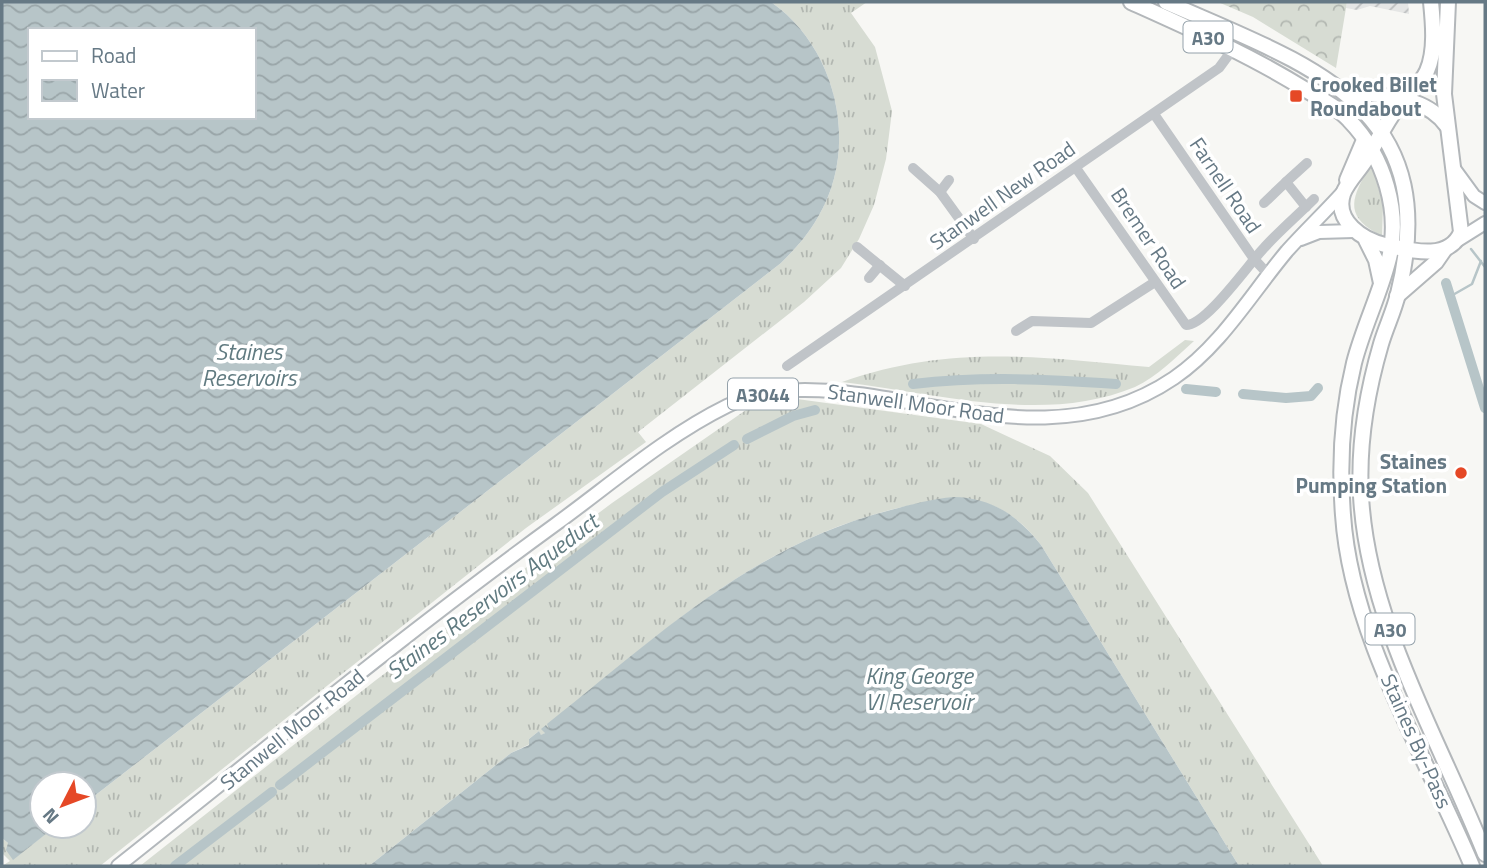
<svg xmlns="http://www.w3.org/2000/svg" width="1487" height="868" viewBox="0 0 1487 868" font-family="'Titillium Web',sans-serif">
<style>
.industrial{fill:url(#industrial-furrows)}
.grass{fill:url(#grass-tufts)}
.park{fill:url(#park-crowns)}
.water{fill:url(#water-waves);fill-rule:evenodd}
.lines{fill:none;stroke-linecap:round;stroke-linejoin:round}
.stream{stroke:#b7c5c8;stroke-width:2.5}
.canal{stroke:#b7c5c8;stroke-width:10}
.major-casing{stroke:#b3b8bc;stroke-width:16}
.highway-casing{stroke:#b3b7ba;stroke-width:18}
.minor{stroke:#c0c4c8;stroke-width:10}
.major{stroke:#fff;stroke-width:12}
.highway{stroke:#fff;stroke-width:14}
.poi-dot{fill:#e54826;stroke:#fff;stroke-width:2.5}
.labels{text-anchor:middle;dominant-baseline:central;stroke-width:7;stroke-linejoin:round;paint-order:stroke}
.shield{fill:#fff;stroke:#94a1aa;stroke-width:2}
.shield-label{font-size:19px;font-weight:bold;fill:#667985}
.poi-label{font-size:21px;font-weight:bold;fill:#667985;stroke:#fff;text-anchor:start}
.street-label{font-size:21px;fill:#667985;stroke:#fff}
.water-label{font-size:23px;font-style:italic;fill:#617b81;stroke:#fff}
</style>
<defs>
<pattern id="industrial-furrows" width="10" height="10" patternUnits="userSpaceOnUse" patternTransform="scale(1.75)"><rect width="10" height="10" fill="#e5e6e5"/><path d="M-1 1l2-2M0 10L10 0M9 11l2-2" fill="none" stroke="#bdbfbf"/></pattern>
<pattern id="grass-tufts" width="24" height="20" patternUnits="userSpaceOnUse" patternTransform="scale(1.75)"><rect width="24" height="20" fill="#d7dcd3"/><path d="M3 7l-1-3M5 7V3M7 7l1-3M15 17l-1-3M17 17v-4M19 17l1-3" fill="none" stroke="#b2b7b1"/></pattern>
<pattern id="park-crowns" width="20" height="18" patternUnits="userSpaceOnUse" patternTransform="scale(1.75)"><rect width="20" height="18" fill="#d7dcd3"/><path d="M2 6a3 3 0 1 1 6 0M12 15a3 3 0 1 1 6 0" fill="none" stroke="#b2b7b1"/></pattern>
<pattern id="water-waves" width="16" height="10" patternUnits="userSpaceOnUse" patternTransform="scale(1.75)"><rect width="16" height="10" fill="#b7c5c8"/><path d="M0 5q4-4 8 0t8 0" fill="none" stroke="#99a5a8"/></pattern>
</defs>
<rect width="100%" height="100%" fill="#f7f7f4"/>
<polygon class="industrial" points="1347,2 1408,2 1409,14 1370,6 1357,10 1346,8"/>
<g class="grass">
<path d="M 771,2 L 867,2 L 851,13 L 875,47 L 892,111 L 886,159 L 874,205 L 859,239 L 841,268 L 804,302 L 638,432 L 646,442 L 526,528 L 100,866 L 2,866 L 10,861 L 2,853 L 2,838 L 8,843 L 13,859 L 56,826 L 84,826 L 84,804 L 781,263 C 795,249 808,235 818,217 C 860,147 837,48 771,2 Z"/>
<path d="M 1373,169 L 1383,204 L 1382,236 C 1346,218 1349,201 1368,170 Z"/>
<path d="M 1185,340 L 1194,341 C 1176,357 1157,377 1135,387 C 1044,425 936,393 842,382 C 950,344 1038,357 1149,367 Z"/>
<path d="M 797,399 L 981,424 L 1050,456 L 1088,493 L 1323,866 L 1239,866 L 1041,545 C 996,488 954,494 890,510 C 748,547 659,636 548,725 L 551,728 L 541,736 L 539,731 L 529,739 L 530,744 L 511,753 L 369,866 L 140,866 L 376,680 L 612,503 L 756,403 Z"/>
</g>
<polygon class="park" points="1218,2 1347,2 1336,68 1253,17"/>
<g class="water">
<path d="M 2,2 L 771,2 C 837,48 860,147 818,217 C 808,235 795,249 781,263 L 84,804 L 84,784 L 42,784 L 42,826 L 56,826 L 13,860 L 6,850 L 8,843 L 2,838 ZM 30,30 L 254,30 L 254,117 L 30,117 Z"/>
<path d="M 954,497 C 993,498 1018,516 1041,545 L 1239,866 L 369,866 L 511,753 L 529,745 L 529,739 L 539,731 L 541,735 L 545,733 L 541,729 L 546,725 L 549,729 L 547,724 C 656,638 749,547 887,511 C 909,505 931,499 954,497 Z"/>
</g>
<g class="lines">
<g class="stream">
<polyline points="1471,249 1485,267"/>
<polyline points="1451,296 1472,284 1481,261"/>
</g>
<g class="canal">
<polyline points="1446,283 1485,408"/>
<path d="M 913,384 C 982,376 1048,379 1116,384"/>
<polyline points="1186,389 1216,392"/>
<polyline points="1243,394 1286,398 1311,396 1318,388"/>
<polyline points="747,439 793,416 815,410"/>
<polyline points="280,785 662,492 734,445"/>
<polyline points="175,866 272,792"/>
</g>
<g class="major-casing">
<g id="major">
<polyline points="1455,170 1474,196 1485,203"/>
<polyline points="1301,239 1319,232 1354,231"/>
<polyline points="1458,240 1485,223"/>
<path d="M 118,866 C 263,751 406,633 556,524 C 611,484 666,436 727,406 C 772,384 825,389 873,396 C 977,413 1080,442 1174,378 C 1221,346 1251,294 1287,251 C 1305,231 1325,212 1343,192"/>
</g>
</g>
<g class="highway-casing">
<g id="highway">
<path d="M 1131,2 C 1191,29 1250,55 1306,90 C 1321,99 1337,107 1349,120 C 1384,156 1402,213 1388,262 C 1379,296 1363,328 1354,363 C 1342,412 1339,464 1343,515 C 1351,636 1426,756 1472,866"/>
<path d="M 1166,2 C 1309,65 1445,105 1398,294 C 1394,311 1386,327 1381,344 C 1367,392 1358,445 1361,496 C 1368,622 1439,738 1485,854"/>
<path d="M 1431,2 C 1433,22 1436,51 1427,71 C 1421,85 1406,95 1397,108 C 1385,124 1377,142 1367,158 C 1360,170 1347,182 1343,194 C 1334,221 1363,240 1385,245 C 1409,250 1449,262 1461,232 L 1444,94 L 1448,2"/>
<path d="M 1340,89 C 1377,98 1423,92 1447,126"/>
<polyline points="1347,180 1364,140"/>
<polyline points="1366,240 1376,260 1381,283"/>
<polyline points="1397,296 1436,262 1445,249"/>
</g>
</g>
<g class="minor">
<polyline points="1154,114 1254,259 1269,275"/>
<polyline points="913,168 940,192 974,239"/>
<path d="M 1076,168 L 1186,325 C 1206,325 1248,265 1263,249 C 1279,231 1297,216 1314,199"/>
<polyline points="1286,182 1307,163"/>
<polyline points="940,192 949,180"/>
<polyline points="1264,203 1286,182 1306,207"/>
<polyline points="857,247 905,286"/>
<polyline points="869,278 880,265"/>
<polyline points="1016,331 1032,321 1091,323 1155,282"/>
<polyline points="787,366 1219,68 1233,49"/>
</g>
<use href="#major" class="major"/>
<use href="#highway" class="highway"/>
</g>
<g class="poi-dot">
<rect x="1289" y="89" width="14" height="14" rx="3.5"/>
<circle cx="1461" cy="473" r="7"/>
</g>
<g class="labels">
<g class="shield">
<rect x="1183.5" y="21.5" width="49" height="31" rx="5"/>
<rect x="728" y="378.5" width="70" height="31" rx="5"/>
<rect x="1365.5" y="613.5" width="49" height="31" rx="5"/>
</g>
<g class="shield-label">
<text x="1208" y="37">A30</text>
<text x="763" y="394">A3044</text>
<text x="1390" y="629">A30</text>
</g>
<g class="poi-label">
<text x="1310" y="84">Crooked Billet<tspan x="1310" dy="24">Roundabout</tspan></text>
<text x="1447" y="461" text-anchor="end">Staines<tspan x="1447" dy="24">Pumping Station</tspan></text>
</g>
<g class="street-label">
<text transform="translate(1226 185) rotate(56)">Farnell Road</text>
<text transform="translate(1002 195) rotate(-35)">Stanwell New Road</text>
<text transform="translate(1149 238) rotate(56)">Bremer Road</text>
<text transform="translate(916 403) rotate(8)">Stanwell Moor Road</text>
<text transform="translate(292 729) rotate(-39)">Stanwell Moor Road</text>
<text transform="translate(1417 741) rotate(66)">Staines By-Pass</text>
</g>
<g class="water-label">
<text x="249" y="351">Staines<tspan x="249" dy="26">Reservoirs</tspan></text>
<text transform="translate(492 596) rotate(-37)">Staines Reservoirs Aqueduct</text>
<text x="919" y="675">King George<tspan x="919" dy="26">VI Reservoir</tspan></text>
</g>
</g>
<rect width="1487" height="868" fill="none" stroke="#667985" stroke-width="7"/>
<rect x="28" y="28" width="228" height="91" fill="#ffffff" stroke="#c2c9ce" stroke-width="2"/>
<rect x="42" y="51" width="35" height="10" fill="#ffffff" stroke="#c2c9ce" stroke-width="2"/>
<text x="91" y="63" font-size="21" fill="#667985">Road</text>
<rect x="42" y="80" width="35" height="21" fill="url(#water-waves)" stroke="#c2c9ce" stroke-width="2"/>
<text x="91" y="98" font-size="21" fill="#667985">Water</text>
<g transform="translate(63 805) rotate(228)"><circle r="33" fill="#ffffff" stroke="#c2c9ce" stroke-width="2"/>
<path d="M0-5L12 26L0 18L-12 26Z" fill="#e54826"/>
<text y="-10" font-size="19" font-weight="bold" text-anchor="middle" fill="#667985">N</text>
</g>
</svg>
